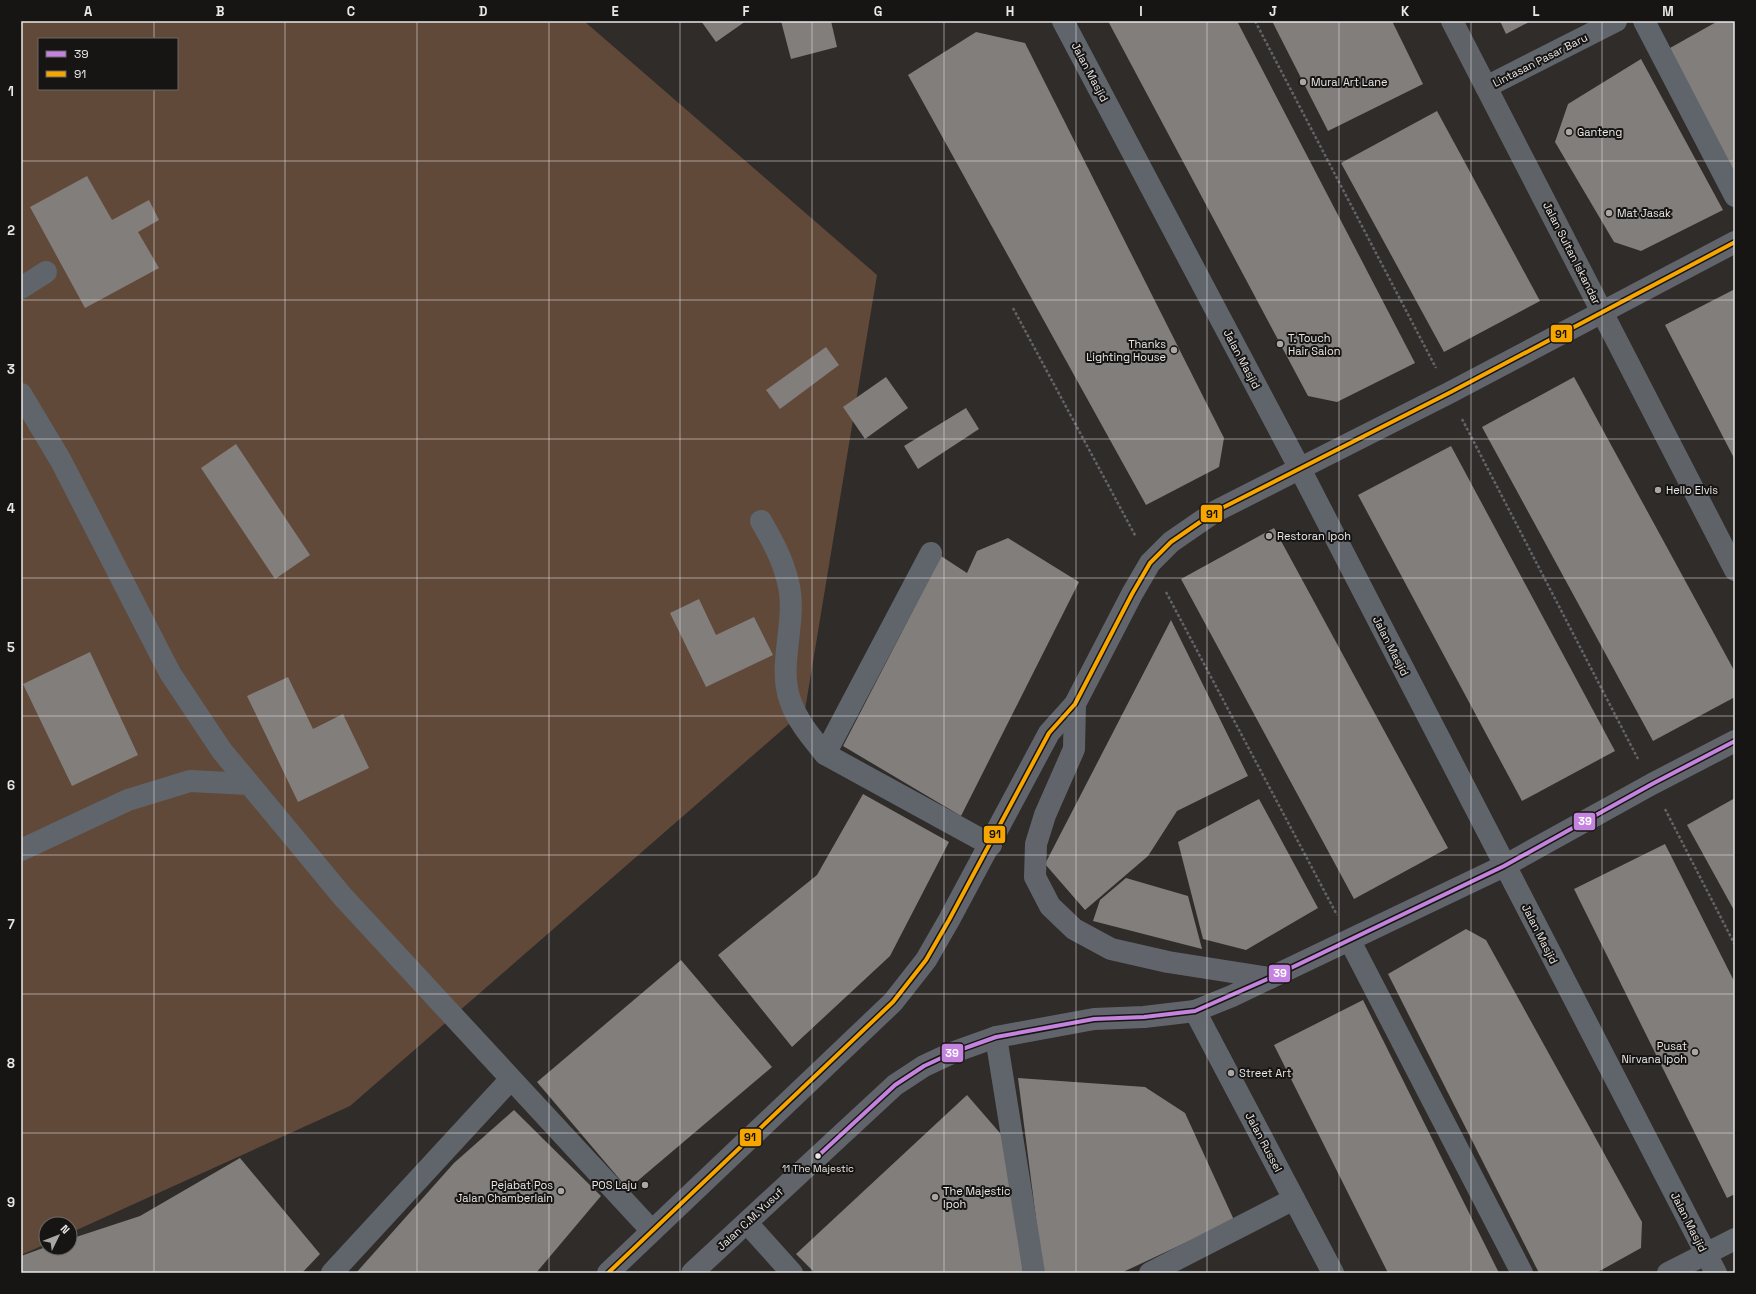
<svg xmlns="http://www.w3.org/2000/svg" width="1756" height="1294" viewBox="0 0 1756 1294" font-family="'Space Grotesk',sans-serif">
<style>
.green{fill:#614939;fill-rule:evenodd}
.building{fill:#817e7c}
.lines{fill:none;stroke-linecap:round;stroke-linejoin:round}
.path{stroke:#616468;stroke-width:2.5;stroke-dasharray:3 2;stroke-linecap:butt}
.minor{stroke:#60656b;stroke-width:22}
.major{stroke:#61656b;stroke-width:22}
.highway{stroke:#5f6266;stroke-width:22}
.bus-1-casing{stroke:#171513;stroke-width:7}
.bus-2-casing{stroke:#171513;stroke-width:7}
.bus-1{stroke:#c483df;stroke-width:4}
.bus-2{stroke:#f7a600;stroke-width:4}
.grid{fill:none;stroke:#eae8e6;stroke-width:1;stroke-opacity:0.55}
.poi-dot{fill:#a9a6a4;stroke:#171513;stroke-width:1.5}
.bus-dot{fill:#eae8e6;stroke:#171513;stroke-width:1.5}
.labels{text-anchor:middle;dominant-baseline:central;stroke-width:4;stroke-linejoin:round;paint-order:stroke}
.bus-label{font-size:10px;fill:#eae8e6;stroke:#171513}
.street-label{font-size:11px;fill:#eae8e6;stroke:#171513}
.poi-label{font-size:11px;fill:#eae8e6;stroke:#171513;text-anchor:start}
.line-badge{stroke:#171513;stroke-width:1.5}
.badge-label{font-size:11px;text-anchor:middle;font-weight:bold;fill:#fff}
.pale-badge-label{font-size:11px;text-anchor:middle;font-weight:bold;fill:#111}
.neatline{fill:none;stroke:#eae8e6;stroke-width:1.5}
.grid-label{font-size:13px;text-anchor:middle;font-weight:bold;fill:#eae8e6}
</style>
<rect width="100%" height="100%" fill="#2f2c2a"/>
<path class="green" d="M 21,21 L 584,21 L 877,275 L 805,710 L 350,1106 L 70,1233 L 70,1224 L 46,1224 L 46,1244 L 21,1255 ZM 39,39 L 177,39 L 177,89 L 39,89 Z"/>
<g class="building">
<polygon points="701,21 746,21 716,42"/>
<polygon points="781,21 831,21 837,47 791,59"/>
<polygon points="1108,21 1237,21 1415,363 1337,402 1308,396"/>
<polygon points="1272,21 1392,21 1423,84 1328,131"/>
<polygon points="1500,21 1531,21 1506,34"/>
<polygon points="1718,21 1735,21 1735,175 1670,48"/>
<polygon points="976,32 1025,43 1224,438 1219,467 1146,505 908,75"/>
<polygon points="1641,59 1723,210 1641,251 1614,242 1555,142 1568,104"/>
<polygon points="1437,111 1540,301 1444,352 1341,163"/>
<polygon points="87,176 112,220 149,200 159,220 138,232 159,268 85,308 30,207"/>
<polygon points="1735,289 1735,460 1665,325"/>
<polygon points="826,347 839,365 780,409 766,390"/>
<polygon points="886,377 908,408 865,439 843,407"/>
<polygon points="1574,377 1735,672 1735,697 1653,741 1482,427"/>
<polygon points="966,408 979,429 918,469 904,446"/>
<polygon points="236,444 310,555 275,579 201,468"/>
<polygon points="1451,446 1615,751 1522,801 1358,495"/>
<polygon points="1274,528 1448,848 1354,899 1181,579"/>
<polygon points="1008,538 1079,582 961,816 843,746 941,556 967,573 977,551"/>
<polygon points="699,599 716,635 754,617 773,655 706,687 670,613"/>
<polygon points="1171,620 1248,776 1177,811 1148,856 1085,910 1045,864"/>
<polygon points="90,652 138,755 72,786 23,684"/>
<polygon points="288,677 313,729 343,714 369,768 298,802 247,696"/>
<polygon points="863,794 949,842 890,956 792,1047 718,955 817,875"/>
<polygon points="1735,798 1735,912 1687,825"/>
<polygon points="1259,799 1318,908 1246,950 1203,939 1178,842"/>
<polygon points="1665,844 1735,983 1735,1194 1727,1198 1574,889"/>
<polygon points="1126,878 1188,896 1202,949 1093,921 1100,900"/>
<polygon points="1466,929 1486,940 1642,1222 1641,1248 1596,1273 1539,1273 1388,974"/>
<polygon points="681,960 772,1067 628,1189 537,1082"/>
<polygon points="1363,1000 1499,1273 1388,1273 1274,1045"/>
<polygon points="1018,1078 1145,1087 1185,1113 1234,1220 1121,1273 1043,1273"/>
<polygon points="967,1095 1006,1140 1023,1273 815,1273 796,1254"/>
<polygon points="514,1110 601,1196 536,1273 356,1273 454,1163"/>
<polygon points="240,1158 320,1254 302,1273 21,1273 21,1256 46,1247 70,1248 70,1239 140,1216"/>
</g>
<g class="lines">
<g class="path">
<polyline points="1255,21 1436,368"/>
<polyline points="1013,308 1136,537"/>
<polyline points="1462,419 1638,759"/>
<polyline points="1166,592 1337,915"/>
<polyline points="1665,809 1735,945"/>
</g>
<g class="minor">
<polyline points="1063,21 1300,469 1716,1273"/>
<polyline points="1644,21 1735,196"/>
<polyline points="1486,87 1616,21"/>
<polyline points="21,288 46,272"/>
<polyline points="21,394 61,461 170,673 222,751 343,897 652,1231"/>
<path d="M 761,521 C 772,540 783,560 788,582 C 798,621 777,663 790,700 C 797,721 812,738 825,754 L 991,845"/>
<polyline points="825,754 931,553"/>
<polyline points="21,850 128,800 190,781 249,784"/>
<polyline points="1350,941 1522,1273"/>
<polyline points="1195,1011 1333,1273"/>
<polyline points="996,1037 1034,1273"/>
<polyline points="747,1223 792,1273"/>
<polyline points="332,1273 510,1080"/>
<polyline points="1150,1273 1294,1199"/>
<polyline points="1668,1273 1735,1239"/>
</g>
<g class="major">
<polyline points="1075,704 1074,749 1045,815 1036,844 1035,877 1050,906 1074,929 1111,949 1168,962 1270,978"/>
<polyline points="608,1273 893,1002 926,960 949,920 1049,733 1075,704 1132,594 1150,563 1171,542 1216,511 1449,393 1735,242"/>
<polyline points="692,1273 895,1085 924,1066 954,1052 996,1037 1094,1019 1144,1017 1195,1011 1232,996 1504,866 1652,784 1735,741"/>
</g>
<polyline class="highway" points="1452,21 1735,570"/>
<g class="bus-1-casing">
<polyline id="bus-1" points="818,1156 895,1085 924,1066 954,1052 996,1037 1094,1019 1144,1017 1195,1011 1270,978 1504,866 1652,784 1735,741"/>
</g>
<g class="bus-2-casing">
<polyline id="bus-2" points="608,1273 893,1002 926,960 949,920 1049,733 1075,704 1132,594 1150,563 1171,542 1216,511 1449,393 1735,242"/>
</g>
<use href="#bus-1" class="bus-1"/>
<use href="#bus-2" class="bus-2"/>
</g>
<path class="grid" d="M 154,21 L 154,39M 285,21 L 285,1273M 417,21 L 417,1273M 549,21 L 549,1273M 680,21 L 680,1273M 812,21 L 812,1273M 944,21 L 944,1273M 1076,21 L 1076,1273M 1207,21 L 1207,1273M 1339,21 L 1339,1273M 1471,21 L 1471,1273M 1602,21 L 1602,1273M 154,89 L 154,1273M 21,161 L 1735,161M 21,300 L 1735,300M 21,439 L 1735,439M 21,578 L 1735,578M 21,716 L 1735,716M 21,855 L 1735,855M 21,994 L 1735,994M 21,1133 L 1735,1133"/>
<g class="poi-dot">
<circle cx="1303" cy="82" r="4"/>
<circle cx="1569" cy="132" r="4"/>
<circle cx="1609" cy="213" r="4"/>
<circle cx="1280" cy="344" r="4"/>
<circle cx="1174" cy="350" r="4"/>
<circle cx="1658" cy="490" r="4"/>
<circle cx="1269" cy="536" r="4"/>
<circle cx="1695" cy="1052" r="4"/>
<circle cx="1231" cy="1073" r="4"/>
<circle cx="645" cy="1185" r="4"/>
<circle cx="561" cy="1191" r="4"/>
<circle cx="935" cy="1197" r="4"/>
</g>
<circle class="bus-dot" cx="818" cy="1156" r="3.5"/>
<g class="labels">
<g class="bus-label">
<text x="818" y="1168">11 The Majestic</text>
</g>
<g class="street-label">
<text transform="translate(1540 60) rotate(-27)">Lintasan Pasar Baru</text>
<text transform="translate(1090 72) rotate(62)">Jalan Masjid</text>
<text transform="translate(1572 253) rotate(63)">Jalan Sultan Iskandar</text>
<text transform="translate(1242 359) rotate(62)">Jalan Masjid</text>
<text transform="translate(1391 646) rotate(63)">Jalan Masjid</text>
<text transform="translate(1540 934) rotate(63)">Jalan Masjid</text>
<text transform="translate(1264 1142) rotate(62)">Jalan Russel</text>
<text transform="translate(750 1219) rotate(-43)">Jalan C.M. Yusuf</text>
<text transform="translate(1689 1222) rotate(63)">Jalan Masjid</text>
</g>
<g class="poi-label">
<text x="1311" y="82">Mural Art Lane</text>
<text x="1577" y="132">Ganteng</text>
<text x="1617" y="213">Mat Jasak</text>
<text x="1288" y="338">T. Touch<tspan x="1288" dy="13">Hair Salon</tspan></text>
<text x="1166" y="344" text-anchor="end">Thanks<tspan x="1166" dy="13">Lighting House</tspan></text>
<text x="1666" y="490">Hello Elvis</text>
<text x="1277" y="536">Restoran Ipoh</text>
<text x="1687" y="1046" text-anchor="end">Pusat<tspan x="1687" dy="13">Nirvana Ipoh</tspan></text>
<text x="1239" y="1073">Street Art</text>
<text x="553" y="1185" text-anchor="end">Pejabat Pos<tspan x="553" dy="13">Jalan Chamberlain</tspan></text>
<text x="637" y="1185" text-anchor="end">POS Laju</text>
<text x="943" y="1191">The Majestic<tspan x="943" dy="13">Ipoh</tspan></text>
</g>
</g>
<g class="line-badge">
<rect x="1550" y="324" width="23" height="19" rx="4" fill="#f7a600"/>
<rect x="1200" y="504" width="23" height="19" rx="4" fill="#f7a600"/>
<rect x="1573" y="812" width="23" height="19" rx="4" fill="#c483df"/>
<rect x="983" y="825" width="23" height="19" rx="4" fill="#f7a600"/>
<rect x="1268" y="964" width="23" height="19" rx="4" fill="#c483df"/>
<rect x="941" y="1043" width="23" height="20" rx="4" fill="#c483df"/>
<rect x="739" y="1128" width="23" height="19" rx="4" fill="#f7a600"/>
</g>
<g class="badge-label">
<text x="1585" y="825">39</text>
<text x="1280" y="977">39</text>
<text x="952" y="1057">39</text>
</g>
<g class="pale-badge-label">
<text x="1561" y="338">91</text>
<text x="1212" y="518">91</text>
<text x="995" y="838">91</text>
<text x="750" y="1141">91</text>
</g>
<rect width="1756" height="1294" fill="none" stroke="#171513" stroke-width="44"/>
<rect x="38" y="38" width="140" height="52" fill="#171513" stroke="#6b6967"/>
<rect x="46" y="51" width="20" height="6" fill="#c483df" stroke="#6b6967"/>
<text x="74" y="58" font-size="12" fill="#eae8e6">39</text>
<rect x="46" y="71" width="20" height="6" fill="#f7a600" stroke="#6b6967"/>
<text x="74" y="78" font-size="12" fill="#eae8e6">91</text>
<g transform="translate(58 1236) rotate(47)"><circle r="19" fill="#171513" stroke="#6b6967"/>
<path d="M0-3L7 15L0 10L-7 15Z" fill="#a9a6a4"/>
<text y="-6" font-size="11" font-weight="bold" text-anchor="middle" fill="#eae8e6">N</text>
</g>
<rect x="22" y="22" width="1712" height="1250" class="neatline"/>
<g class="grid-label">
<text x="88" y="16">A</text>
<text x="220" y="16">B</text>
<text x="351" y="16">C</text>
<text x="483" y="16">D</text>
<text x="615" y="16">E</text>
<text x="746" y="16">F</text>
<text x="878" y="16">G</text>
<text x="1010" y="16">H</text>
<text x="1141" y="16">I</text>
<text x="1273" y="16">J</text>
<text x="1405" y="16">K</text>
<text x="1536" y="16">L</text>
<text x="1668" y="16">M</text>
<text x="11" y="96">1</text>
<text x="11" y="235">2</text>
<text x="11" y="374">3</text>
<text x="11" y="513">4</text>
<text x="11" y="652">5</text>
<text x="11" y="790">6</text>
<text x="11" y="929">7</text>
<text x="11" y="1068">8</text>
<text x="11" y="1207">9</text>
</g>
</svg>
